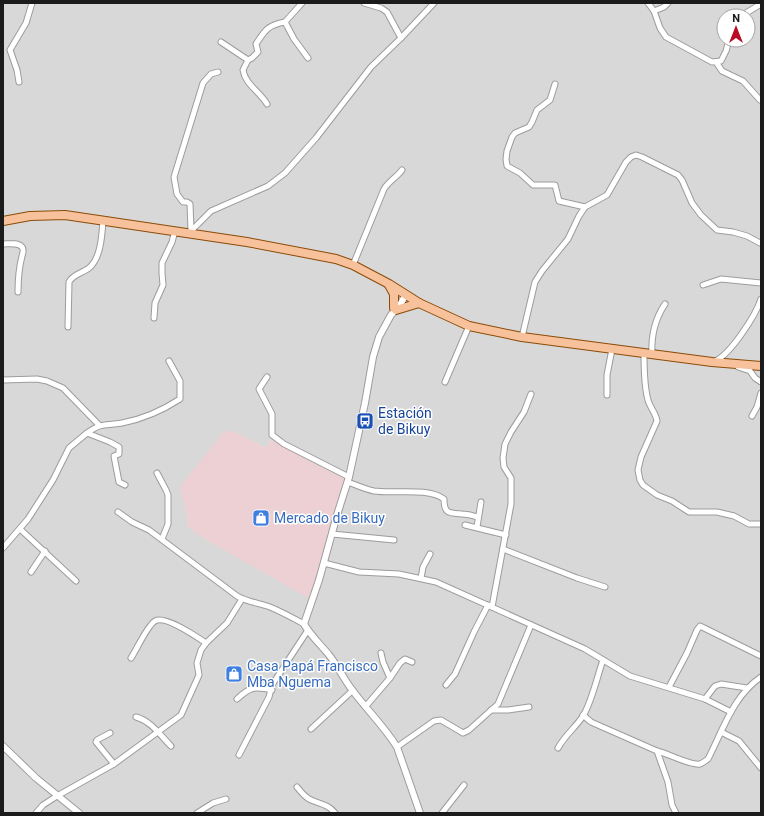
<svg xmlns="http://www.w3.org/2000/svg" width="764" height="816" viewBox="0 0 764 816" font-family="Roboto,sans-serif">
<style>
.residential{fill:#d9d8d8;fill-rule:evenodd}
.commercial{fill:#edd0d3}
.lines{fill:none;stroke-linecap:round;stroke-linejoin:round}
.minor-casing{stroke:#9c9c9c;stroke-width:7}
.tertiary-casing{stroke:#9c9c9c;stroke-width:8}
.primary-casing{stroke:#8b4b07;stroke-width:10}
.minor{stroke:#fff;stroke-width:5}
.tertiary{stroke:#fff;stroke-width:6}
.primary{stroke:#f7c19c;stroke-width:8}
.labels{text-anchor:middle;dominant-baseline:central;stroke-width:3;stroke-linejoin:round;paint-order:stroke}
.transit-label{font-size:14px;fill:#164399;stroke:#fff;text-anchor:start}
.shop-label{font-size:14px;fill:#366cbe;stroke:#fff;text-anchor:start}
</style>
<rect width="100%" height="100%" fill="#ece7e1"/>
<path class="residential" d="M 3,3 L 761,3 L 761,813 L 3,813 ZM 724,16 L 748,16 L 748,40 L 724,40 ZM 271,440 L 348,478 L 310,598 L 205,539 L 187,521 L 187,514 L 257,443 L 266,448 Z"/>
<polygon class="commercial" points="231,430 266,448 271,440 348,478 310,599 205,539 188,527 187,514 180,487 224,431 229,432"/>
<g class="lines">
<g class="minor-casing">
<g id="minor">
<polyline points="302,3 285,22 294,39 308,58"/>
<polyline points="364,3 381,8 387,12 401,38"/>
<polyline points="648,3 654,11 660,28 666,37 712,62 721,61 726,51 729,40"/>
<polyline points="654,11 664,7 668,3"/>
<polyline points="741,16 761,4"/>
<path d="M 221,42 L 248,60 L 252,58 L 258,52 L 256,44 C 265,30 268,25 285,22"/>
<path d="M 248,60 L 243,70 C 245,84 260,92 267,104"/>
<polyline points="716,62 722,71 743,81 760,100"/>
<polyline points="19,82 17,70 10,50 26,23 32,3"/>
<polyline points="555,84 550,100 537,110 532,122 529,127 515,133 512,137 507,151 506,159 507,166 520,173 533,185 555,185 559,201 585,207"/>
<polyline points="191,230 190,204 187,202 183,202 177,194 174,177 203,83 211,74 218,72"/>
<polyline points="189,233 211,211 268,186 285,173 316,138 371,67 401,38 434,3"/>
<path d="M 3,244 C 8,244 18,242 22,247 C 24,249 23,253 22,256 C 19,268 18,279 18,292"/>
<path d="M 353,265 L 384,189 C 389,181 397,177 402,170"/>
<polyline points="703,285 721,279 761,283"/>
<polyline points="154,318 155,303 163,285 162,273 162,263 172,242 175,231"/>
<path d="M 68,327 L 69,282 C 73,274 83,273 89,268 C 101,258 102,235 103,220"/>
<polyline points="522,337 535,282 542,271 568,239 579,216 585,207 607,195 626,162 631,157 636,155 642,157 678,175 682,180 692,203 701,215 717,230 733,232 747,236 760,243"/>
<path d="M 644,353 C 644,368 644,386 648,400 C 650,408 656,413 657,421 L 641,457 L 638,470 L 640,480 L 643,485 L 657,495 L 672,501 L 689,512 L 717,512 L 734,516 L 749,524 L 761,524"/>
<path d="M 652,354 C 651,336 655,319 665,304"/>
<path d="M 715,361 C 730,355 756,315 761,299"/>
<polyline points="738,367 750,371 755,378 761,382"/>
<polyline points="267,377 259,389 272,414 272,435 284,444 349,477"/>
<polyline points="3,380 37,379 47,381 63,388 99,425"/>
<polyline points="445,382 469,326"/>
<polyline points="607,395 607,375 612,349"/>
<polyline points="752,416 757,407 761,393"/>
<path d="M 87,433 C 102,422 105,426 122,423 C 143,419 163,410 180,399 L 180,381 L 169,361"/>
<polyline points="157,473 166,490 168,495 168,524 162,539"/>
<path d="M 348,482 C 356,485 365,489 374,491 C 393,494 428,487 444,499 C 444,514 449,513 462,514 C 468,514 473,516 478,517"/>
<path d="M 118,512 L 132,522 L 149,530 L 237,596 C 247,602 259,603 270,607 C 282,612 293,618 304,624"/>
<polyline points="465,525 506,535"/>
<polyline points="477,527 481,502"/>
<polyline points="20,529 76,581"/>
<polyline points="332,534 394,540"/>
<polyline points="3,548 28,519 53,480 69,448 87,433 110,442 119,447 119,454 114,456 119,482 125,485"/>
<polyline points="503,549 577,578 605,587"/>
<polyline points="324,563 359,572 399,574 436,582 585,649 630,676 705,699 731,712"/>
<polyline points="31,572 45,551"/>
<polyline points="421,578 423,567 430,554"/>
<polyline points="492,607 511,504 511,478 504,467 503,458 505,444 511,432 524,412 531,394"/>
<polyline points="381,653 383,662 390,678"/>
<path d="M 131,658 C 137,649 147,626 155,621 C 165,615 197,637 206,643"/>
<polyline points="446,685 455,674 474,632 488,605"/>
<polyline points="669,687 687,653 697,630 700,626 761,656"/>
<path d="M 237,699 C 250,687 254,686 272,690"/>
<polyline points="705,699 715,686 721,684 747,688"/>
<polyline points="366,706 390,678 400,663 405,659 412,662"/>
<polyline points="491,710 508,710 529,707"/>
<polyline points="583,715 591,722 657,751 668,782 672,805 676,813"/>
<path d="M 136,717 C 151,721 160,735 171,746"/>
<polyline points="311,729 352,691"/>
<polyline points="721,732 739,741 761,768"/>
<polyline points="110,733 97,740 96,742 114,764"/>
<polyline points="397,747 434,721 441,720 463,733 469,730 498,704 531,625"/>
<path d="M 558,748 C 565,735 576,727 583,716 C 592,701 597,677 603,660"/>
<path d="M 657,751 C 667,753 691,766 700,764 C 703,763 705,761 708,759 C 723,730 733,696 761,677"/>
<polyline points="239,755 269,697 272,685 308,630"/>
<path d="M 297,787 C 301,792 304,796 309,799 C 319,804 328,804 335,813"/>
<polyline points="36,813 43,805 57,796 114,764 181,715 199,675 197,663 201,650 206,643 227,623 242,599"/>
<polyline points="197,813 213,803 226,799"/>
<polyline points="442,813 464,785"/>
</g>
</g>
<g class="tertiary-casing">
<g id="tertiary">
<path d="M 406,294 L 400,305 L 391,315 L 379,337 L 373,357 L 365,403 L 349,477 L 337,515 L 319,580 L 304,624 C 310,635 321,645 329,655 C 338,666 344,680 353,691 C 367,710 384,726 397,747 L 420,813"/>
<polyline points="3,746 36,778 79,813"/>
</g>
</g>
<g class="primary-casing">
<g id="primary">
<polyline points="3,221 30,216 65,215 247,242 336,259 353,265 389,284 419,303 469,326 522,337 712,362 761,366"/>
<polyline points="389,285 394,294 394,308"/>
<polyline points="396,310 419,303"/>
</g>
</g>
<use href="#minor" class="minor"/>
<use href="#tertiary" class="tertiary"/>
<use href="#primary" class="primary"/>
</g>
<defs>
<g id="bus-square" transform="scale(0.9)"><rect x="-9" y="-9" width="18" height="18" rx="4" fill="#1a4fb4" stroke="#fff"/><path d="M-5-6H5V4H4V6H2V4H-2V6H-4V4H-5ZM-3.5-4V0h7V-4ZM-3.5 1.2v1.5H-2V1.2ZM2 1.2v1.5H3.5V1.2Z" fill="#fff"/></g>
<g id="shop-square" transform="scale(0.9)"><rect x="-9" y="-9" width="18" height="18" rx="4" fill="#3f7fe0" stroke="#fff"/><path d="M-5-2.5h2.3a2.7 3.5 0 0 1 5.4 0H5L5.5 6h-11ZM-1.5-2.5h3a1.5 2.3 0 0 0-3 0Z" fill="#fff"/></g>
</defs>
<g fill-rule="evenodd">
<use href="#bus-square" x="365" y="421"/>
<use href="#shop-square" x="261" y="518"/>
<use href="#shop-square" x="234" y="674"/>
</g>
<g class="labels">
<g class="transit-label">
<text x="378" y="413">Estación<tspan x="378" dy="16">de Bikuy</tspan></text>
</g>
<g class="shop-label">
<text x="274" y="518">Mercado de Bikuy</text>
<text x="247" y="666">Casa Papá Francisco<tspan x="247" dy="16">Mba Nguema</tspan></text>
</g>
</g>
<rect width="764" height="816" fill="none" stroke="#1b1b1b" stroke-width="8"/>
<g transform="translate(736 28)"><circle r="19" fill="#ffffff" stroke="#a4a4a4"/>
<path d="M0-3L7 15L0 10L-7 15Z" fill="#bc0a25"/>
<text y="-6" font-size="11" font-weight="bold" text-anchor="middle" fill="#1b1b1b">N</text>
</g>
</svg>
